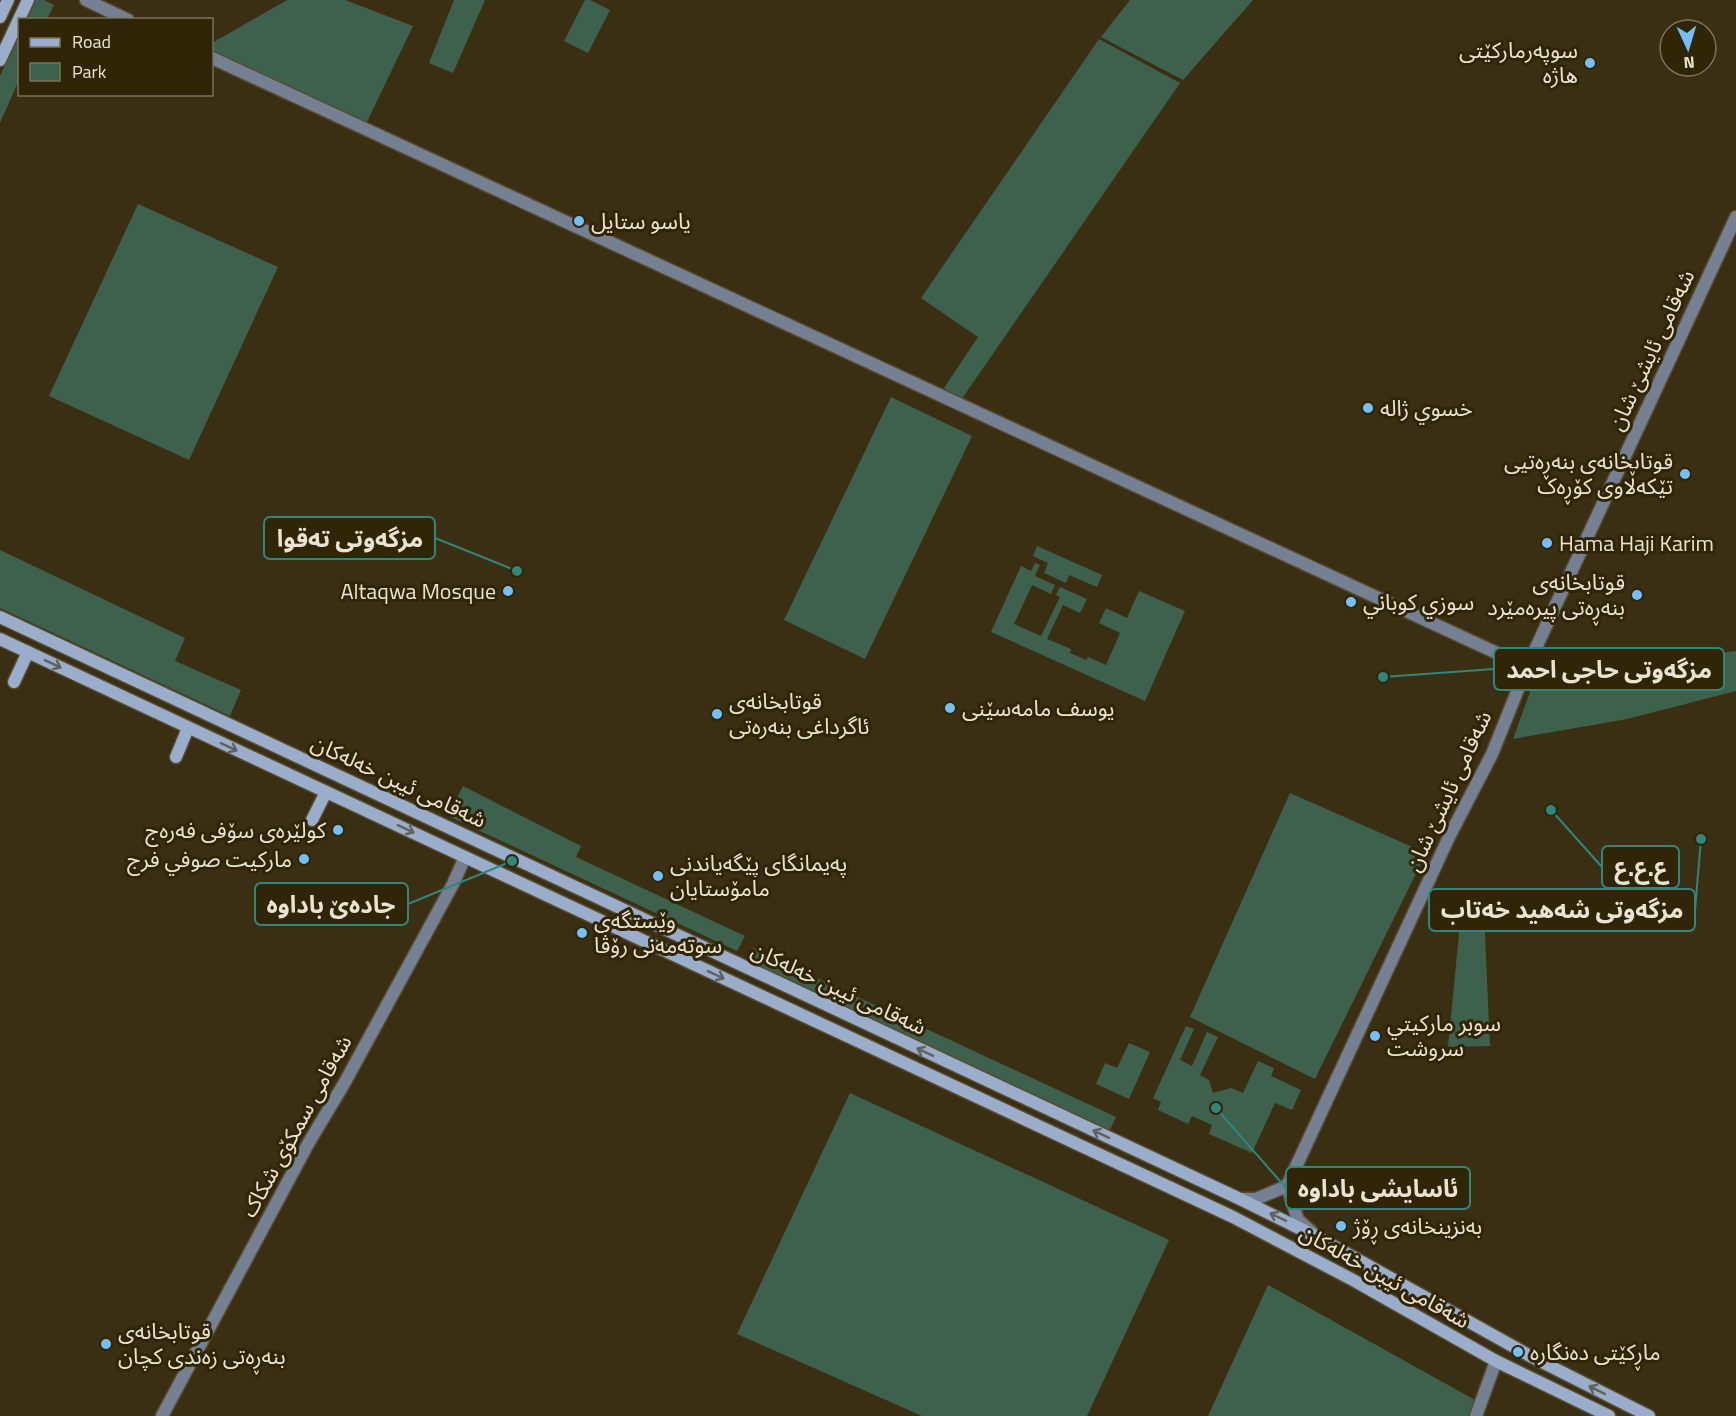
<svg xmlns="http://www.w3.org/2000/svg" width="1736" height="1416" viewBox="0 0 1736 1416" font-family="'Titillium Web','Noto Sans Arabic',sans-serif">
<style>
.green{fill:#3d614d}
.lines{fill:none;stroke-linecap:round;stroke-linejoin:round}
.tertiary-casing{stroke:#574c32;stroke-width:15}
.secondary-casing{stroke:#574c32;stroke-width:15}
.tertiary{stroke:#758093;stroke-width:12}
.secondary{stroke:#9aadcb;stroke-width:12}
.oneway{stroke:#606260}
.poi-dot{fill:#74c0f6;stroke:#312508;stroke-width:2}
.labels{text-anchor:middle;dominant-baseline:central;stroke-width:6;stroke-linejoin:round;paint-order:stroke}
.poi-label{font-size:22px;fill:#eae3d2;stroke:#312508;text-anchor:start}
.street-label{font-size:22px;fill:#eae3d2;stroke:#312508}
.leader{fill:none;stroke:#30867d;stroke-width:2}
.callout-dot{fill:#30867d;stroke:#312508;stroke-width:2}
.callout{fill:#312508;stroke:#30867d;stroke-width:2}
.callout-label{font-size:24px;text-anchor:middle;font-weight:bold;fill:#eae3d2}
</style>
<rect width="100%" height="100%" fill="#3b2f13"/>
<g class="green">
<polygon points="35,0 44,0 54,5 47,19 26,19"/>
<polygon points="287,0 345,0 413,26 365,126 212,52 212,43"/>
<polygon points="454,0 485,0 453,73 429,63"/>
<polygon points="585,0 590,0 610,10 588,53 564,41"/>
<polygon points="1130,0 1253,0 1183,80 1101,37"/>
<polygon points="19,34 19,80 0,123 0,76"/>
<polygon points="1099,39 1180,83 961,400 944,388 978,337 921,298"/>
<polygon points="138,204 278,267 189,460 49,396"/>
<polygon points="891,397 972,436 865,659 784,620"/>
<polygon points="1037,546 1102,575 1097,587 1069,575 1066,583 1044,573 1048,563 1033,556"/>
<polygon points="0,550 185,638 175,661 241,690 230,716 0,608"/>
<polygon points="1035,563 1040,565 1035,576 1055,585 1051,594 1032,585 1014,624 1041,636 1060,597 1056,595 1060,587 1087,599 1080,613 1063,605 1047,639 1071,649 1070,653 1086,660 1088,657 1106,665 1120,633 1099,623 1106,608 1127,618 1139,591 1185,611 1145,701 991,632 1021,566 1031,571"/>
<polygon points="1736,651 1736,691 1627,719 1513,739 1535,678"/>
<polygon points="463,786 581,846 576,857 745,936 737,951 450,817 454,809 452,808"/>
<polygon points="1290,793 1426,853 1315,1079 1190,1017"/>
<polygon points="1484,912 1490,1046 1448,1047 1461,913"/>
<polygon points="752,948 1116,1117 1109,1132 745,963"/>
<polygon points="1186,1026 1194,1029 1180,1060 1192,1066 1207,1032 1218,1037 1200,1075 1209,1080 1213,1093 1231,1088 1243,1093 1258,1061 1274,1068 1271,1076 1301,1090 1292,1110 1275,1103 1252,1153 1209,1134 1212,1125 1192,1116 1188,1124 1158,1110 1161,1102 1153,1098"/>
<polygon points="1129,1043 1150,1052 1129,1099 1096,1084 1105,1063 1117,1068"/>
<polygon points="850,1093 1169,1240 1087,1416 922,1416 737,1334"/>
<polygon points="1268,1285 1475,1400 1470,1416 1208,1416"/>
</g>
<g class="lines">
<g class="tertiary-casing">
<g id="tertiary">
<polyline points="86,0 128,20"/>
<polyline points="212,58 1527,667"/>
<polyline points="1240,1199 1256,1199 1287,1186"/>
<polyline points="1313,1233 1298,1220 1287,1186 1449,837 1492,754 1527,667 1736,217"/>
<polyline points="162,1416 308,1144 345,1082 453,884 465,857"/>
<polyline points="1476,1416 1496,1361"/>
</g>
</g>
<g class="secondary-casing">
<g id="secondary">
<polyline points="0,17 8,0"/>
<polyline points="0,60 28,0"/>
<polyline points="0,617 1240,1199 1319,1238 1532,1357 1649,1416"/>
<polyline points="0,639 1233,1217 1353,1280 1496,1361 1609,1416"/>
<polyline points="14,682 28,652"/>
<polyline points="176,757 188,728"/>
<polyline points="312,820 326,792"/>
</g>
</g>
<use href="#tertiary" class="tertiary"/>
<use href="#secondary" class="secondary"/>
</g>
<defs><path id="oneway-shaft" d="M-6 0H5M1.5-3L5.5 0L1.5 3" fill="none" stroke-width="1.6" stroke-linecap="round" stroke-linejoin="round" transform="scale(1.5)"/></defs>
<g class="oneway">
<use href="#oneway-shaft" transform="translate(53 664) rotate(25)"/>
<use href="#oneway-shaft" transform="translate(229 747) rotate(25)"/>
<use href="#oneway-shaft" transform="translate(406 829) rotate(25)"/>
<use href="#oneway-shaft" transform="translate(716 975) rotate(25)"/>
<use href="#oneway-shaft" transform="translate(925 1052) rotate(-155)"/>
<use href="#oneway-shaft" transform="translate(1101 1134) rotate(-155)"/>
<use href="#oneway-shaft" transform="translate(1278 1217) rotate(-154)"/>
<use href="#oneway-shaft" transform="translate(1597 1390) rotate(-153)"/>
</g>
<g class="poi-dot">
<circle cx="1590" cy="63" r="6"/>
<circle cx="579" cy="221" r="6"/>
<circle cx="1368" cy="408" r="6"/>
<circle cx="1685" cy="474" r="6"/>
<circle cx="1547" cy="543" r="6"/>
<circle cx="508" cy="591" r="6"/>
<circle cx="1637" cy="595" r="6"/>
<circle cx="1351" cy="602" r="6"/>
<circle cx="950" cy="708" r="6"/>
<circle cx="717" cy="714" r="6"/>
<circle cx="338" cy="830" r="6"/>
<circle cx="304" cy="859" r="6"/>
<circle cx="658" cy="876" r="6"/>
<circle cx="582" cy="933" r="6"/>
<circle cx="1375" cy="1036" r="6"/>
<circle cx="1341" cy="1226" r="6"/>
<circle cx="106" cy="1344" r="6"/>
<circle cx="1518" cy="1352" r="6"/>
</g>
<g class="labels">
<g class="poi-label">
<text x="1578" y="50" text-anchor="end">سوپەرمارکێتی<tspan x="1578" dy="25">هاژە</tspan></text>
<text x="591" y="221">ياسو ستايل</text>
<text x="1380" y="408">خسوي ژاله</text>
<text x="1673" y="461" text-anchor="end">قوتابخانەی بنەڕەتیی<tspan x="1673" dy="25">تێکەڵاوی کۆڕەک</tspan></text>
<text x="1559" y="543">Hama Haji Karim</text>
<text x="1625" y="582" text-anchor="end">قوتابخانەی<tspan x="1625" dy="25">بنەڕەتی پیرەمێرد</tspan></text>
<text x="496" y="591" text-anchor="end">Altaqwa Mosque</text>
<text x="1363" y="602">سوزي كوباني</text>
<text x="729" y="701">قوتابخانەی<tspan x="729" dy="25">ئاگرداغی بنەرەتی</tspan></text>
<text x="962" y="708">یوسف مامەسێنی</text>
<text x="326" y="830" text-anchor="end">کولێرەی سۆفی فەرەج</text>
<text x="292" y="859" text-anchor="end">ماركيت صوفي فرج</text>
<text x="670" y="863">پەیمانگای پێگەیاندنی<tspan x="670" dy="25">مامۆستایان</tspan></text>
<text x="594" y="920">وێستگەی<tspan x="594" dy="25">سوتەمەنی رۆڤا</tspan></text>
<text x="1387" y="1023">سوبر ماركيتي<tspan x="1387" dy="25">سروشت</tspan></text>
<text x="1353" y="1226">بەنزینخانەی ڕۆژ</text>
<text x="118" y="1331">قوتابخانەی<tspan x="118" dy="25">بنەڕەتی زەندی کچان</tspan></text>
<text x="1530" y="1352">ماڕكێتی دەنگارە</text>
</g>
<g class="street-label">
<text transform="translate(1651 350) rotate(-65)">شەقامی ئایشێ شان</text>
<text transform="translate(399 781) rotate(25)">شەقامی ئیبن خەلەکان</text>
<text transform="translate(1448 791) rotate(-65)">شەقامی ئایشێ شان</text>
<text transform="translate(839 988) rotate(25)">شەقامی ئیبن خەلەکان</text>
<text transform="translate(296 1126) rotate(-61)">شەقامی سمکۆی شکاک</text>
<text transform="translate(1385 1276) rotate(29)">شەقامی ئیبن خەلەکان</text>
</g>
</g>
<path class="leader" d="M517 571L435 538M1383 677L1494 669M1551 810L1602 867M512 861L408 904M1701 839L1695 910M1216 1108L1286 1188"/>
<g class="callout-dot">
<circle cx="517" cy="571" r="6"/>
<circle cx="1383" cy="677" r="6"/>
<circle cx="1551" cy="810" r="6"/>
<circle cx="512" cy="861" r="6"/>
<circle cx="1701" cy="839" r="6"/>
<circle cx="1216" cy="1108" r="6"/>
</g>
<g class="callout">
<rect x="264" y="517" width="171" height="42" rx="6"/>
<rect x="1494" y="648" width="230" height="42" rx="6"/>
<rect x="1602" y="846" width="77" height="42" rx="6"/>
<rect x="255" y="883" width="153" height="42" rx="6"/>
<rect x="1429" y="889" width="266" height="42" rx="6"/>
<rect x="1286" y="1167" width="184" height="42" rx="6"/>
</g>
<g class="callout-label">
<text x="350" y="547">مزگەوتی تەقوا</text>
<text x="1609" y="678">مزگەوتی حاجی احمد</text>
<text x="1641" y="876">ع.ع.ع</text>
<text x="331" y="913">جادەێ باداوە</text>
<text x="1562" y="918">مزگەوتی شەهید خەتاب</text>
<text x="1378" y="1197">ئاسايشى باداوه</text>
</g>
<rect x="18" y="18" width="195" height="78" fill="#312508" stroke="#7b7159" stroke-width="1.5"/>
<rect x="30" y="38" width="30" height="9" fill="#9aadcb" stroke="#7b7159" stroke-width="1.5"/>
<text x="72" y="48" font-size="18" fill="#eae3d2">Road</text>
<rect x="30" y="63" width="30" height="18" fill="#3d614d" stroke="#7b7159" stroke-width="1.5"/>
<text x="72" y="78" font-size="18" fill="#eae3d2">Park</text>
<g transform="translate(1688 48) rotate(176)"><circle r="28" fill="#312508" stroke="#7b7159" stroke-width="1.5"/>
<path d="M0-4.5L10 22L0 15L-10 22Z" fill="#74c0f6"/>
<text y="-9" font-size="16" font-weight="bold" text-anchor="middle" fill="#eae3d2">N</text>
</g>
</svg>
